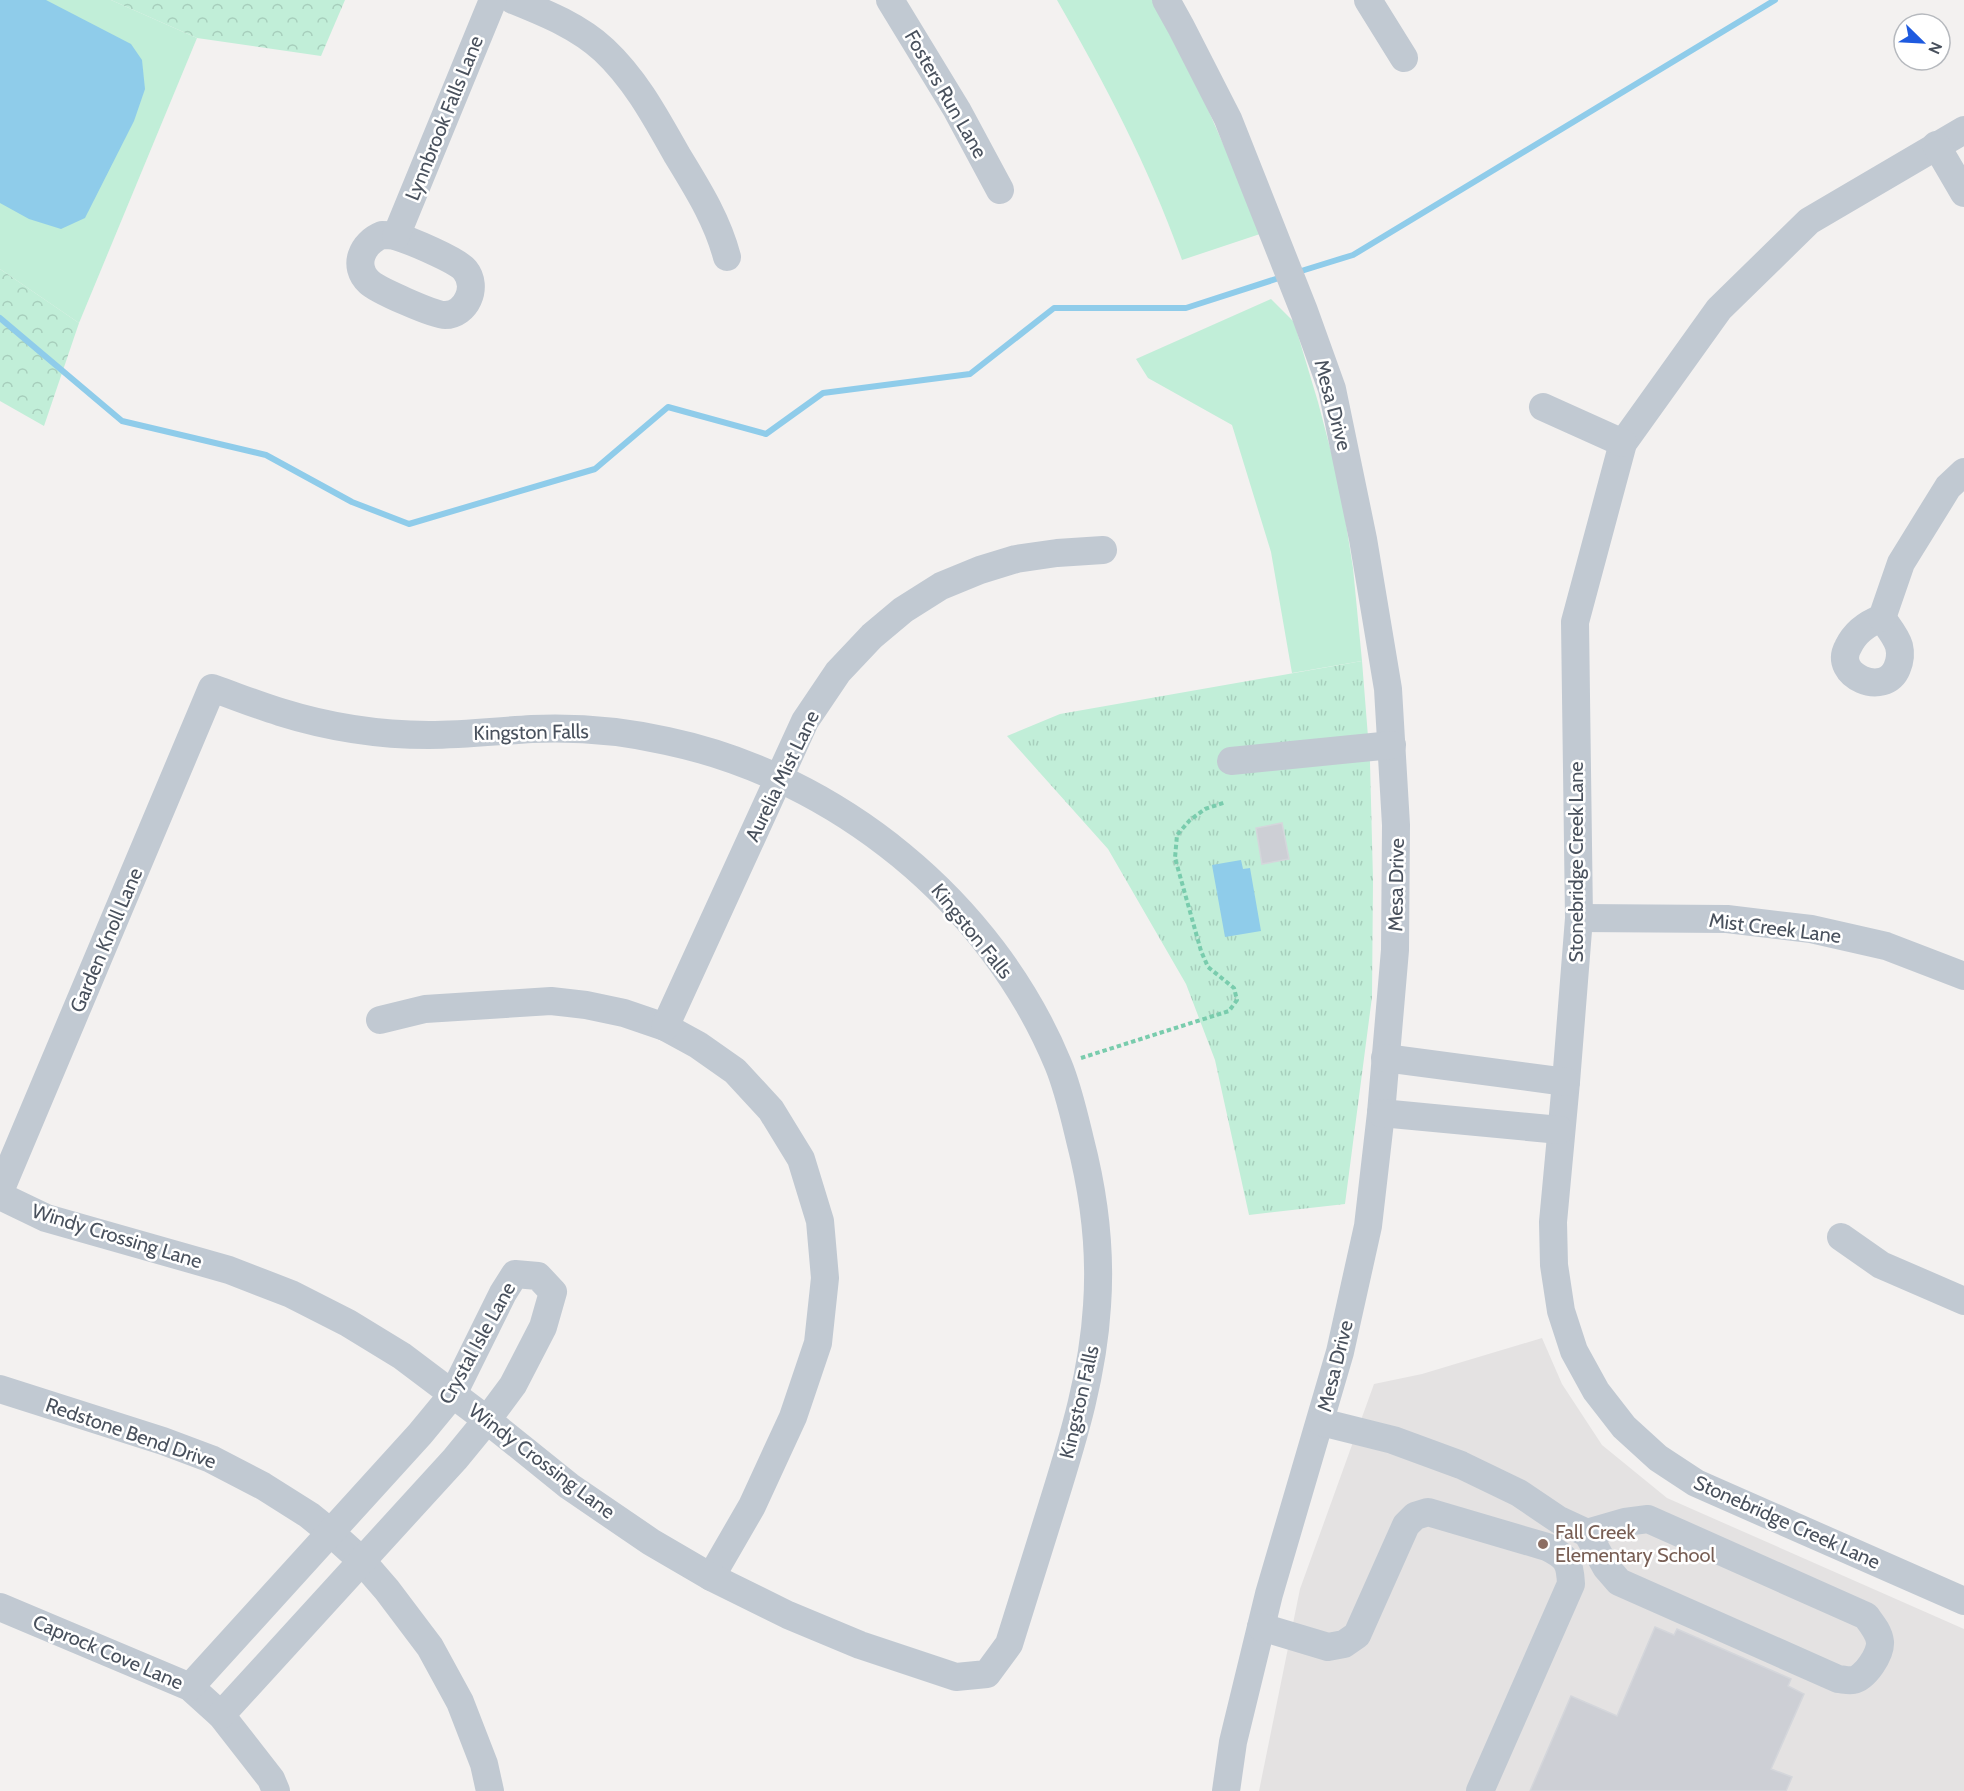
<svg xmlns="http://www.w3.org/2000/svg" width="1964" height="1791" viewBox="0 0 1964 1791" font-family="Cabin,sans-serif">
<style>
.education{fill:#e4e2e2}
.grass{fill:#c1eed8}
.forest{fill:url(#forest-crowns)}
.park{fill:url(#park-tufts)}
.water{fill:#8fccea}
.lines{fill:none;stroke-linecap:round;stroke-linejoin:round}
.stream{stroke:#8fccea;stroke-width:6}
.building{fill:#cdcfd5;stroke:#d4d6db;stroke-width:1.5}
.path{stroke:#79ccad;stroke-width:4;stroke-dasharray:4.5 3;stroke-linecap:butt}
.minor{stroke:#c1c9d2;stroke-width:28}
.education-dot{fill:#8d6e63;stroke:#fff;stroke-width:2}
.labels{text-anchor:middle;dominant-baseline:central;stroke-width:5;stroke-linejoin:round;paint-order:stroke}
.street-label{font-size:20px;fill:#49515d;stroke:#fff}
.education-label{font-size:20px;fill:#785e54;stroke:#fff;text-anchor:start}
</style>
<defs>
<pattern id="forest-crowns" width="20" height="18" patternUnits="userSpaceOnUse" patternTransform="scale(1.5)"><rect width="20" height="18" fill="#c1eed8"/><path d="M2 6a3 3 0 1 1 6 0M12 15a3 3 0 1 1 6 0" fill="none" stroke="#a7cebc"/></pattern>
<pattern id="park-tufts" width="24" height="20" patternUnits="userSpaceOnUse" patternTransform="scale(1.5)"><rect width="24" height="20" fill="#c1eed8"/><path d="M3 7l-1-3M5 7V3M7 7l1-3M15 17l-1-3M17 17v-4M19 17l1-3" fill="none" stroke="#a7cebc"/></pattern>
</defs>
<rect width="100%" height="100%" fill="#f3f1f0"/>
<polygon class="education" points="1542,1338 1562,1384 1602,1445 1667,1498 1964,1629 1964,1791 1259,1791 1300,1589 1374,1384 1422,1374"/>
<g class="grass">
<polygon points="0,0 111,0 197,38 79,323 0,269"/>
<path d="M 1057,0 L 1152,0 L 1206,105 L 1242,187 L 1260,234 L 1182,260 C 1150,169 1105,84 1057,0 Z"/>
<polygon points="1271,299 1294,322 1318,402 1340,486 1353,568 1362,661 1292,673 1271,552 1232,425 1148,378 1136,359"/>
</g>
<g class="forest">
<polygon points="111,0 345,0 321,56 197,38"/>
<polygon points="0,269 79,323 44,426 0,401"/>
</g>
<polygon class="park" points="1362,661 1370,762 1373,880 1372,997 1345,1204 1249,1215 1215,1060 1186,984 1108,849 1007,736 1060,714"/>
<g class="water">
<polygon points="0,0 46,0 131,44 142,60 145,89 134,121 85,218 61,229 29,219 0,203"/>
<polygon points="1241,860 1243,869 1250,868 1261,931 1225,937 1212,865"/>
</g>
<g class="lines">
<g class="stream">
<polyline points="1298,272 1353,255 1775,0"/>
<polyline points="0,318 122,421 266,455 352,502 409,524 595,469 668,407 766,434 823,393 970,374 1054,308 1186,308 1282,277"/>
</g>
</g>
<g class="building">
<polygon points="1282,823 1289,859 1262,864 1256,828"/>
<polygon points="1655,1627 1674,1635 1677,1629 1791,1679 1788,1686 1804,1694 1771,1769 1792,1777 1786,1791 1530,1791 1571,1696 1617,1716"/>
</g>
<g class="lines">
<polyline class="path" points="1081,1058 1229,1011 1237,1000 1234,988 1208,967 1201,951 1175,858 1177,835 1190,820 1205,809 1226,802"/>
<g class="minor">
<path d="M 513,0 C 545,13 578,26 604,50 C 636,80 656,118 677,155 C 697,188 717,219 727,257"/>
<polyline points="890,0 957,110 1000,190"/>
<polyline points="1166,0 1181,27 1228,119 1304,311 1332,389 1363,539 1388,689 1396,825 1395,950 1381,1113 1368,1226 1340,1352 1269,1594 1233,1742 1226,1791"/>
<polyline points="1368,0 1404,58"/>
<polyline points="1964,130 1809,221 1719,309 1623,443 1575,622 1579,918 1566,1082 1553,1222 1554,1265 1561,1311 1574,1351 1596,1391 1624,1427 1658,1458 1696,1483 1964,1601"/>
<polyline points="1936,145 1964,193"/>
<path d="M 382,235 C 386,235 391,235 395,236 C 409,240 457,260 465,270 C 479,287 466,315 445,315 C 434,315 377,290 369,282 C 352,266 362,243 382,235 Z"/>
<polyline points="396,236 493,0"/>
<polyline points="1543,407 1623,443"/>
<path d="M 1882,618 C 1888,627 1896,636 1899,646 C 1901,654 1900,661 1897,668 C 1885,698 1832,676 1848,647 C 1855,632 1866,624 1882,618 Z"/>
<polyline points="1882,618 1901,563 1948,487 1964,472"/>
<polyline points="1231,761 1392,745"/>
<polyline points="1579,918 1727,919 1811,929 1886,946 1964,976"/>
<polyline points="380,1020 425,1009 551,1001 586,1005 624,1013 665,1027 698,1045 735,1071 771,1110 801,1159 820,1221 825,1278 818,1343 793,1417 752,1506 711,1577"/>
<polyline points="665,1027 805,721 838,672 872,636 903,610 941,586 980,570 1016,559 1057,553 1103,550"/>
<polyline points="1385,1058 1566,1082"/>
<polyline points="1381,1113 1560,1130"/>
<path d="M 0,1191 L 212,688 C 235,696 257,705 280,712 C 328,727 379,735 429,735 C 463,735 498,731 532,729 C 577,727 623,731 667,741 C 837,777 991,902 1058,1064 C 1068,1088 1074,1115 1080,1140 C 1094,1194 1101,1250 1097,1306 C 1093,1373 1074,1436 1054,1500 C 1039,1548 1024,1596 1009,1644 L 987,1674 L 956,1677 L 860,1645 L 788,1615 L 711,1577 L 651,1542 L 569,1486 L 487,1420 L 402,1356 L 348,1323 L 291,1294 L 229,1270 L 46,1218 L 0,1196"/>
<polyline points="1841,1237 1881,1265 1964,1301"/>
<polyline points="0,1389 163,1441 211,1459 263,1486 309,1515 330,1532 361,1560 387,1590 430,1647 460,1702 484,1764 490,1791"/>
<path d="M 1321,1422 L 1393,1440 L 1461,1465 L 1519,1493 L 1559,1520 L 1587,1533 L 1606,1567 L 1619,1582 L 1838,1679 C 1842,1679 1848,1681 1853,1680 C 1865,1678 1881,1654 1880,1642 C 1879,1632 1871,1623 1866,1616 L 1648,1519 L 1625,1522 L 1587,1533"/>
<polyline points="0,1607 190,1687 221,1715 271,1779 276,1791"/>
<path d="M 1261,1627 L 1328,1647 L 1344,1644 L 1357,1635 L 1406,1525 L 1415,1516 L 1428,1512 L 1547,1547 C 1567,1557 1570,1562 1571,1584 L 1480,1791"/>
<polyline points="190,1687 420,1434 453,1394 503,1293 515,1274 538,1276 553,1292 543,1327 513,1385 487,1420 455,1459 221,1715"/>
</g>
</g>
<circle class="education-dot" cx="1543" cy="1544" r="6"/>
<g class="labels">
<g class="street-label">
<text transform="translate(946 94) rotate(60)">Fosters Run Lane</text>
<text transform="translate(444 118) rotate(-68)">Lynnbrook Falls Lane</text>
<text transform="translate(1333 405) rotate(75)">Mesa Drive</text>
<text transform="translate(531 732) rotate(-1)">Kingston Falls</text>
<text transform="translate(782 776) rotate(-64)">Aurelia Mist Lane</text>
<text transform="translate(1576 862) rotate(-90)">Stonebridge Creek Lane</text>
<text transform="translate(1396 885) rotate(-89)">Mesa Drive</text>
<text transform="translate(1775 928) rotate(7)">Mist Creek Lane</text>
<text transform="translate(972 931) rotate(51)">Kingston Falls</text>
<text transform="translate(106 940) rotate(-67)">Garden Knoll Lane</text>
<text transform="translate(117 1236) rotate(17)">Windy Crossing Lane</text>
<text transform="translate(477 1343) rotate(-61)">Crystal Isle Lane</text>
<text transform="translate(1335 1366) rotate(-76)">Mesa Drive</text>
<text transform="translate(1079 1402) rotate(-77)">Kingston Falls</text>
<text transform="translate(131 1433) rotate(19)">Redstone Bend Drive</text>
<text transform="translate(542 1461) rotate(37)">Windy Crossing Lane</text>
<text transform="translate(1787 1522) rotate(24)">Stonebridge Creek Lane</text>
<text transform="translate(108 1652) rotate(23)">Caprock Cove Lane</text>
</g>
<g class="education-label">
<text x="1555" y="1532">Fall Creek<tspan x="1555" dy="23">Elementary School</tspan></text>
</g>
</g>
<g transform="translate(1922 42) rotate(114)"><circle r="28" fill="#ffffff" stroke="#b6b9be" stroke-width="1.5"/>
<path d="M0-4.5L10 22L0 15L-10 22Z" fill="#1e5adf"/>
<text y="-9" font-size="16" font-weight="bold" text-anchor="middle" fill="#49515d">N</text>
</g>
</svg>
